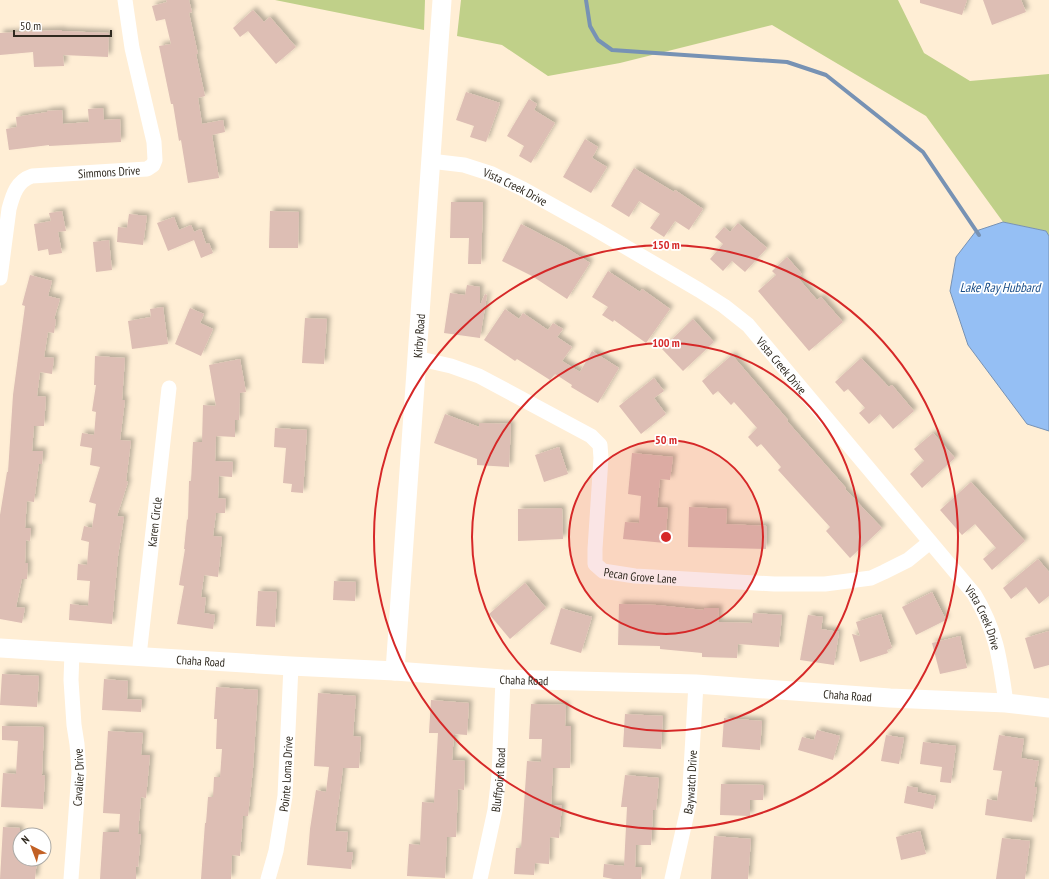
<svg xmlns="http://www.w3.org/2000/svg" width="1049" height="879" viewBox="0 0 1049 879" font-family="'PT Sans Narrow',sans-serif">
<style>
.green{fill:#c0d089}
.water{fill:#95bff4;stroke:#7792b4}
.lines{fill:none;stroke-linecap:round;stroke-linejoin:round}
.stream{stroke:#7792b4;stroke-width:4}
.building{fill:#ddbeb4;filter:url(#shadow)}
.minor{stroke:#fff;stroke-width:15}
.tertiary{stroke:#fff;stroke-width:19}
.ring{fill:none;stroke:#d62828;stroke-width:2}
.labels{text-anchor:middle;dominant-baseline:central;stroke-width:3.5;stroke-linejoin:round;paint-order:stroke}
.street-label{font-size:12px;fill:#302a20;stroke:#fff}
.water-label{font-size:13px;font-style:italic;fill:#194d88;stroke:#fff}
.centre{fill:#d62828;stroke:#fff;stroke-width:2}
.ring-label{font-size:12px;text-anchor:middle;font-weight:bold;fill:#d62828;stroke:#fff;stroke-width:3.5;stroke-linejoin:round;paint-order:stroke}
</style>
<defs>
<filter id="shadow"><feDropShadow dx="3.5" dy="-3.5" stdDeviation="2" flood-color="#0004"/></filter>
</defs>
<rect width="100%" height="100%" fill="#ffeed5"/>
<g class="green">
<polygon points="275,0 425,0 424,30"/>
<polygon points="461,0 898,0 924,53 970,81 1049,74 1049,236 1046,231 1003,222 926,116 772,25 620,63 548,76 502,45 457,36"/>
</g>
<polygon class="water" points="1003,222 1046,231 1049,236 1049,431 1027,424 968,345 950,291 956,257 976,231"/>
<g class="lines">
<polyline class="stream" points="586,0 590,26 598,40 612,50 787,62 826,75 923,152 979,235"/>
</g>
<g class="building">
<polygon points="166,0 189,0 192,12 189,13 198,54 196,54 205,96 198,98 202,124 223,120 225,132 212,135 219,178 188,183 181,140 179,141 173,104 171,104 159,46 171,44 165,19 156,21 152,6 167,2"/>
<polygon points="920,0 967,0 962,15 920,3"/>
<polygon points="983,0 1021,0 1026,12 992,25"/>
<polygon points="253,10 264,22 270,17 296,47 276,64 248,31 240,37 233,28"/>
<polygon points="62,30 62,31 109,33 108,57 63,55 64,66 34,67 33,52 0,55 0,33"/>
<polygon points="466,92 500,103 486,142 470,137 474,126 456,120"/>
<polygon points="529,99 537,104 534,110 555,123 531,163 519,156 524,146 507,136"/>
<polygon points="103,108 104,120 120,119 121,142 49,146 49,145 9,150 6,129 17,127 16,117 47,112 47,111 62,110 63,124 89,122 88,109"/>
<polygon points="585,139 598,147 592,158 607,167 591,193 563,177"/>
<polygon points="634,168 674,192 675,190 703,209 689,230 675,221 664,237 650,228 660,214 639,201 629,217 611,206"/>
<polygon points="451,202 483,202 481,264 468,264 469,238 450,238"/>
<polygon points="62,211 66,231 58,232 62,253 49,255 48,249 38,251 34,224 51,221 49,213"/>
<polygon points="270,211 299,212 298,248 269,248"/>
<polygon points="129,214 147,216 143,245 117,242 118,227 127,228"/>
<polygon points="174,217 179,230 191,225 194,232 201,229 206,244 209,243 213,253 201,258 194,240 168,251 157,223"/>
<polygon points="738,223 767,248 745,272 732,261 723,271 710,259 723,244 715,237 724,227 730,232"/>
<polygon points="521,224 565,247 590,263 567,299 532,276 502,261"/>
<polygon points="109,240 112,270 96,272 93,242"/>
<polygon points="787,257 802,274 798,278 817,300 821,297 843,322 809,351 758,291 776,275 772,271"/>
<polygon points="608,271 640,292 642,289 670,309 646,343 614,320 613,322 602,315 608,307 592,297"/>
<polygon points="30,275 52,281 48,296 60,299 54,319 56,319 54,333 48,332 44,357 54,358 52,374 40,372 37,396 46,397 44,426 34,426 32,451 43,451 42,464 39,464 34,502 27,501 25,528 31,528 30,541 26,540 25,563 28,563 27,579 22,579 16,607 25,608 22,623 0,619 0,515 7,472 8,472 13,395 25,306 22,305"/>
<polygon points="467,285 480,287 480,305 485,294 487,295 480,338 444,333 450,293 465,295"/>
<polygon points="163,307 168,344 132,349 128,321 151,317 150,309"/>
<polygon points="190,308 204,314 200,323 213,329 201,356 175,344"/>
<polygon points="505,309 519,319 523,313 548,330 553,323 563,329 557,337 572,347 562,361 580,372 592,351 619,368 598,403 571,387 572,385 555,374 550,380 517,359 515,361 484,340"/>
<polygon points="305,318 327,319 324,364 302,363"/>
<polygon points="693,319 714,342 683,371 662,349"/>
<polygon points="732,355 788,420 787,421 846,488 845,489 882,528 850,558 826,531 830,527 778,470 781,467 761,444 757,447 748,437 757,428 734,402 731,405 718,391 713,395 702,381"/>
<polygon points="95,356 125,358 122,400 125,400 120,440 131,441 126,481 128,482 117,516 124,517 118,556 112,624 69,620 70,604 88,606 90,581 77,580 78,564 87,565 89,542 81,540 84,526 92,528 96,504 89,502 100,467 90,465 92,448 80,446 82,433 94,435 96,412 92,411 96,385 94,385"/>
<polygon points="861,358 889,387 892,385 914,411 893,429 880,414 869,424 859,413 865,408 848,389 844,392 835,382"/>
<polygon points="240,359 246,392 240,393 239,420 235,420 235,437 216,436 215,461 233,462 232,477 219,476 218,498 226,499 225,513 216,513 213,536 222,537 218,577 204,575 201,597 206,598 204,613 215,615 213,629 177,624 184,586 179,585 185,549 184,549 187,519 188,520 189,481 191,481 193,442 202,442 203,405 216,406 209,365"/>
<polygon points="654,378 664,391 654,398 666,414 641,434 619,406"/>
<polygon points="445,414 479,427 479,423 511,424 509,467 477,465 477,459 434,443"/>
<polygon points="275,428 307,430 303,493 291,492 292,484 283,483 286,448 274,447"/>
<polygon points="933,433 955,458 922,488 910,474 924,461 914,449"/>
<polygon points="559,447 568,474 544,482 535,455"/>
<polygon points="632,453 673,457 670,480 660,479 657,507 668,508 665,543 623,539 625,522 639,523 641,496 628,494"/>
<polygon points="971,482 1025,541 992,570 983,559 996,548 975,524 962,535 940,510"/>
<polygon points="689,507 727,509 726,524 767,526 766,549 688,547"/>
<polygon points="562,508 563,539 518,541 518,509"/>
<polygon points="1038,559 1049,572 1049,596 1039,604 1026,587 1011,599 1003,588"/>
<polygon points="334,581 356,582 355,601 333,600"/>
<polygon points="525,583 546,608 510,639 489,614"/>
<polygon points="258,591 277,592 275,627 256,626"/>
<polygon points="932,592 946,620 916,635 902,607"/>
<polygon points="619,604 657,605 704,610 704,608 719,608 718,622 752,623 753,613 782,615 779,647 738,644 737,658 702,657 702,653 660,649 660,646 618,645"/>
<polygon points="561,608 592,617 581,653 550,644"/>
<polygon points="881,614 892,648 887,650 888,653 860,662 852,634 860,636 856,622"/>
<polygon points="808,615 823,617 821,629 839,632 834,665 800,660"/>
<polygon points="1049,631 1049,665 1034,669 1025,638"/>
<polygon points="960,636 967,668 940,674 932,643"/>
<polygon points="2,674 39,676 37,707 0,705"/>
<polygon points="104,679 128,681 127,699 142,700 141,712 102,710"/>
<polygon points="216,687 258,690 253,769 248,816 243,816 240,856 232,855 231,879 201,879 205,823 206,823 208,797 213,797 214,777 220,777 222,749 216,749 217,719 214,719"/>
<polygon points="318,693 356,696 353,736 361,737 359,768 343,768 335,831 348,832 346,852 353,852 351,869 307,865 310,829 316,790 326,792 329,767 314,766"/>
<polygon points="431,700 469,703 467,735 454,734 452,760 465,761 464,790 458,789 456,837 447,837 445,878 407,876 409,844 420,845 422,802 434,803 438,733 429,733"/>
<polygon points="531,704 566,705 565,726 571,726 570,768 553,768 551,805 562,805 559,838 550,837 549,864 535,863 534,875 514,874 516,848 521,848 527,761 541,762 542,739 529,739"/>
<polygon points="625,714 663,716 661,749 623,747"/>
<polygon points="724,718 762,721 760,750 722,747"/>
<polygon points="2,726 44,727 42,775 45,776 43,809 1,807 3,773 16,774 18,741 2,740"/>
<polygon points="817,730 840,736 833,760 798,750 802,737 814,740"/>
<polygon points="108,731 143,733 141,755 150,755 146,798 141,797 138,834 141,834 138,867 136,866 136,879 100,879 103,832 119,832 120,814 103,813"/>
<polygon points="886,735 904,738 899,764 881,761"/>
<polygon points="999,735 1024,739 1021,758 1039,761 1034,787 1037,787 1032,822 985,815 987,799 997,801 1002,771 993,770"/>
<polygon points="923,742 956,746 951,783 940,782 942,767 920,764"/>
<polygon points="625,775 659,778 656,810 653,810 651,845 636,845 635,867 642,867 641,879 613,879 603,877 604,864 624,866 627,807 621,807"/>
<polygon points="721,784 764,785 763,800 750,800 750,816 720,815"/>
<polygon points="907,786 918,788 917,792 936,796 933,809 904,803"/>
<polygon points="3,827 20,828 20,859 37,859 35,879 0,879"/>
<polygon points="920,831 926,854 901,860 896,837"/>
<polygon points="714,836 751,839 748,879 711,879"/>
<polygon points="1002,838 1030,841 1025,879 996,879"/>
</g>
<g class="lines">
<g class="minor">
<path id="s1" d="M 430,161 L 464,165 L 492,174 L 523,189 L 595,229 L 699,290 L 724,306 L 748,325 L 974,594 C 997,632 1000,660 1006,703"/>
<path id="s2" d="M 0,278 L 9,209 C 13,194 17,181 32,176 L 147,169 L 153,165 L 155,160 L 154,142 L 132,48 L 125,0"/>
<path id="s3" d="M 416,358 L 451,366 L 479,376 L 591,436 L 600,445 L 601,458 L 595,549 L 595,564 L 603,571 L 635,576 L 774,584 L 825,584 L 871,578 L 884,572 L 908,560 L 930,542"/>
<path id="s4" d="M 139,656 L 169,388"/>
<path id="s5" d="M 71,879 L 79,772 L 77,744 L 74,725 L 71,680 L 72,652"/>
<path id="s6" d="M 268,879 L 276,851 L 285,796 L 291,666"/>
<path id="s7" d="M 480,879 L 495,810 L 499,775 L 503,679"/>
<path id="s8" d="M 672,879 L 689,804 L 696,684"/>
</g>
<g class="tertiary">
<path id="s9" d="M 0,648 L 291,666 L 395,671 L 503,679 L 696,684 L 890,698 L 1006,703 L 1049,708"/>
<path id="s10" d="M 395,671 L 442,0"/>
</g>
</g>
<circle cx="666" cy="537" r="97" fill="#d62828" fill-opacity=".12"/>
<g class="ring">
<circle cx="666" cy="537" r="97"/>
<circle cx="666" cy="537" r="194"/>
<circle cx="666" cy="537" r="292"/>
</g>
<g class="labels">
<g class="street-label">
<text stroke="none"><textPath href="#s2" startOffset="189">Simmons Drive</textPath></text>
<text stroke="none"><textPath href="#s1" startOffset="90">Vista Creek Drive</textPath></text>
<text stroke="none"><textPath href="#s10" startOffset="336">Kirby Road</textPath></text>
<text stroke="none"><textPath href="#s1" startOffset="414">Vista Creek Drive</textPath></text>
<text stroke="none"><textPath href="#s4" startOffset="135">Karen Circle</textPath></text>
<text stroke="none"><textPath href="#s3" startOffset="373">Pecan Grove Lane</textPath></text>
<text stroke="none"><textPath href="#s1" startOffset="738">Vista Creek Drive</textPath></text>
<text stroke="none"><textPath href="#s9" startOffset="201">Chaha Road</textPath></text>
<text stroke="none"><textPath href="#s9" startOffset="525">Chaha Road</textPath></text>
<text stroke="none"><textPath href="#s9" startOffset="849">Chaha Road</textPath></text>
<text stroke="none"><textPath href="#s6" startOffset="107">Pointe Loma Drive</textPath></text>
<text stroke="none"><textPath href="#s5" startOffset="102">Cavalier Drive</textPath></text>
<text stroke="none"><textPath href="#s7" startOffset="101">Bluffpoint Road</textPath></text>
<text stroke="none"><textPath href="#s8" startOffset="99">Baywatch Drive</textPath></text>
</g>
<g class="water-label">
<text x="1000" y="287">Lake Ray Hubbard</text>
</g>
</g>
<circle cx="666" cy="537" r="6" class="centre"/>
<g class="ring-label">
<text x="666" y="249">150 m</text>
<text x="666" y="347">100 m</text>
<text x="666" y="444">50 m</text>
</g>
<g transform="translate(32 847) rotate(318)"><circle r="19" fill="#ffffff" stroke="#acaaa6"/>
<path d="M0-3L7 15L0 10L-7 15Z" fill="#c26024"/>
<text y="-6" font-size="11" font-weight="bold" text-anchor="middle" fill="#302a20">N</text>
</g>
<path d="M14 30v6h97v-6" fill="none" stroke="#302a20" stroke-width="2"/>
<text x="20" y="30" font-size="12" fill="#302a20" stroke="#ffffff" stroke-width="3" paint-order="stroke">50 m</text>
</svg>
